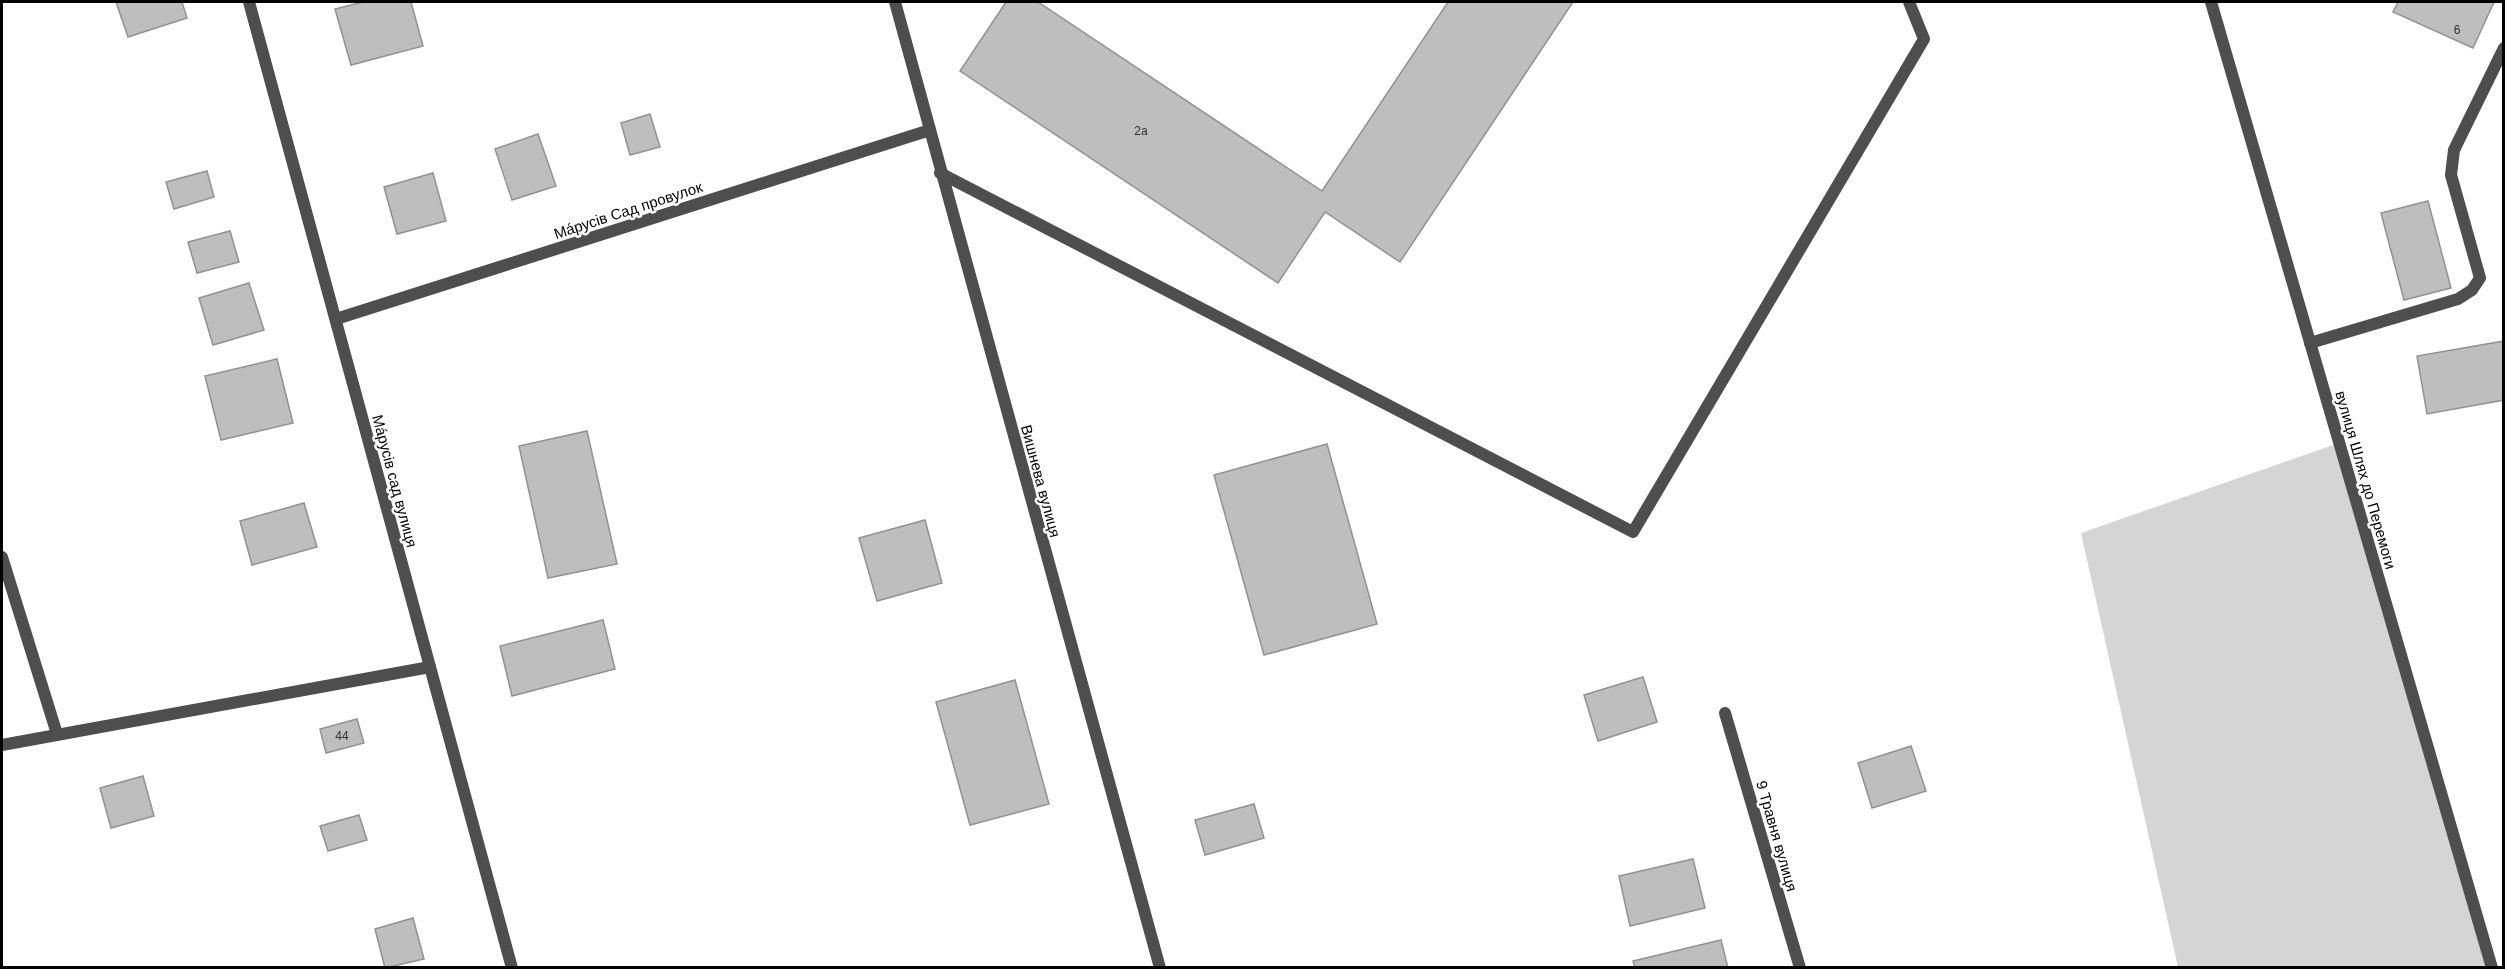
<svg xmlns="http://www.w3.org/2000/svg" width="2505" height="969" viewBox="0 0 2505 969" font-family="Helvetica,sans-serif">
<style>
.green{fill:#d5d5d5}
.building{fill:#bebebe;stroke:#929292;stroke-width:1.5}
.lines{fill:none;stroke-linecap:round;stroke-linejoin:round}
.service{stroke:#4e4e4e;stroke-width:12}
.minor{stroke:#4e4e4e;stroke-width:12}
.labels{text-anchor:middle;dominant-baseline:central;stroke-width:5;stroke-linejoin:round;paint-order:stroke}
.number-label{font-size:12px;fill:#303030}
.street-label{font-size:15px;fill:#000;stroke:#fff}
</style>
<rect width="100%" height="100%" fill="#fff"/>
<polygon class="green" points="2339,443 2492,967 2178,967 2081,533"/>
<g class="building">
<polygon points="116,2 182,2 187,18 128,37"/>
<polygon points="363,2 411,2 423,46 351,65 335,9"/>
<polygon points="1006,2 1038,2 1322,191 1448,2 1573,2 1400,262 1325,212 1278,283 960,71"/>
<polygon points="2398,2 2494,2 2473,48 2393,12"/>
<polygon points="650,114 660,147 630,155 621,123"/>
<polygon points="538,134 556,186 512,200 495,149"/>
<polygon points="207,171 214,197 174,209 166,182"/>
<polygon points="433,173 446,221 397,234 384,187"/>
<polygon points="2428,201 2451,288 2404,300 2381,213"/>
<polygon points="230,231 239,262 197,273 188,242"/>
<polygon points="249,283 264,330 213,345 199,298"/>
<polygon points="2504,341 2504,400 2427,414 2417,356"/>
<polygon points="277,359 293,423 221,440 205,376"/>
<polygon points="587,431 617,564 548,578 519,446"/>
<polygon points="1327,444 1377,624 1264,655 1214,475"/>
<polygon points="304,503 317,547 252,565 240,521"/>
<polygon points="925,520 942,583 877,601 859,538"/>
<polygon points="603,620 615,669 512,696 500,646"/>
<polygon points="1643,677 1657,722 1598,741 1584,695"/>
<polygon points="1015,680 1049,804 970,825 936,702"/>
<polygon points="357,719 364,743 326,753 320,729"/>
<polygon points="1911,746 1926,791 1872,808 1858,763"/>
<polygon points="143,776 154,816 111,828 100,788"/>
<polygon points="1254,804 1264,838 1205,855 1195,820"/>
<polygon points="359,815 367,840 328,851 320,826"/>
<polygon points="1693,859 1705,908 1630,926 1619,876"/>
<polygon points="413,918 424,959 385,968 375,929"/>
<polygon points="1721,940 1728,968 1635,968 1633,961"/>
</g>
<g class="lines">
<g class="service">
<polyline points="940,173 1633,532 1924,39 1909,2"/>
<polyline points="2310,343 2458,299 2472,290 2480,278 2451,175 2454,150 2504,48"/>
<polyline points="2,557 57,734"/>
</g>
<g class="minor">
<polyline points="249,2 512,968"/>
<polyline points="895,2 1160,968"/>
<polyline points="2211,2 2492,968"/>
<polyline points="336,319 930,130"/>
<polyline points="1725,713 1800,968"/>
<polyline points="2,745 430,667"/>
</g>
</g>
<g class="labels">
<g class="number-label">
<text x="2457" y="30">6</text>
<text x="1141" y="131">2а</text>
<text x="342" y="736">44</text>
</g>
<g class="street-label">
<text transform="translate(628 210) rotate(-18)">Мáрусів Сад провулок</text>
<text transform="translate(2366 480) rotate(74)">вулиця Шлях до Перемоги</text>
<text transform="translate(395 481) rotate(75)">Мáрусів сад вулиця</text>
<text transform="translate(1041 481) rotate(75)">Вишнева вулиця</text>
<text transform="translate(1777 836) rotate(74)">9 Травня вулиця</text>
</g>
</g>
<rect width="2505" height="969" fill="none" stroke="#000000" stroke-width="6"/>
</svg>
